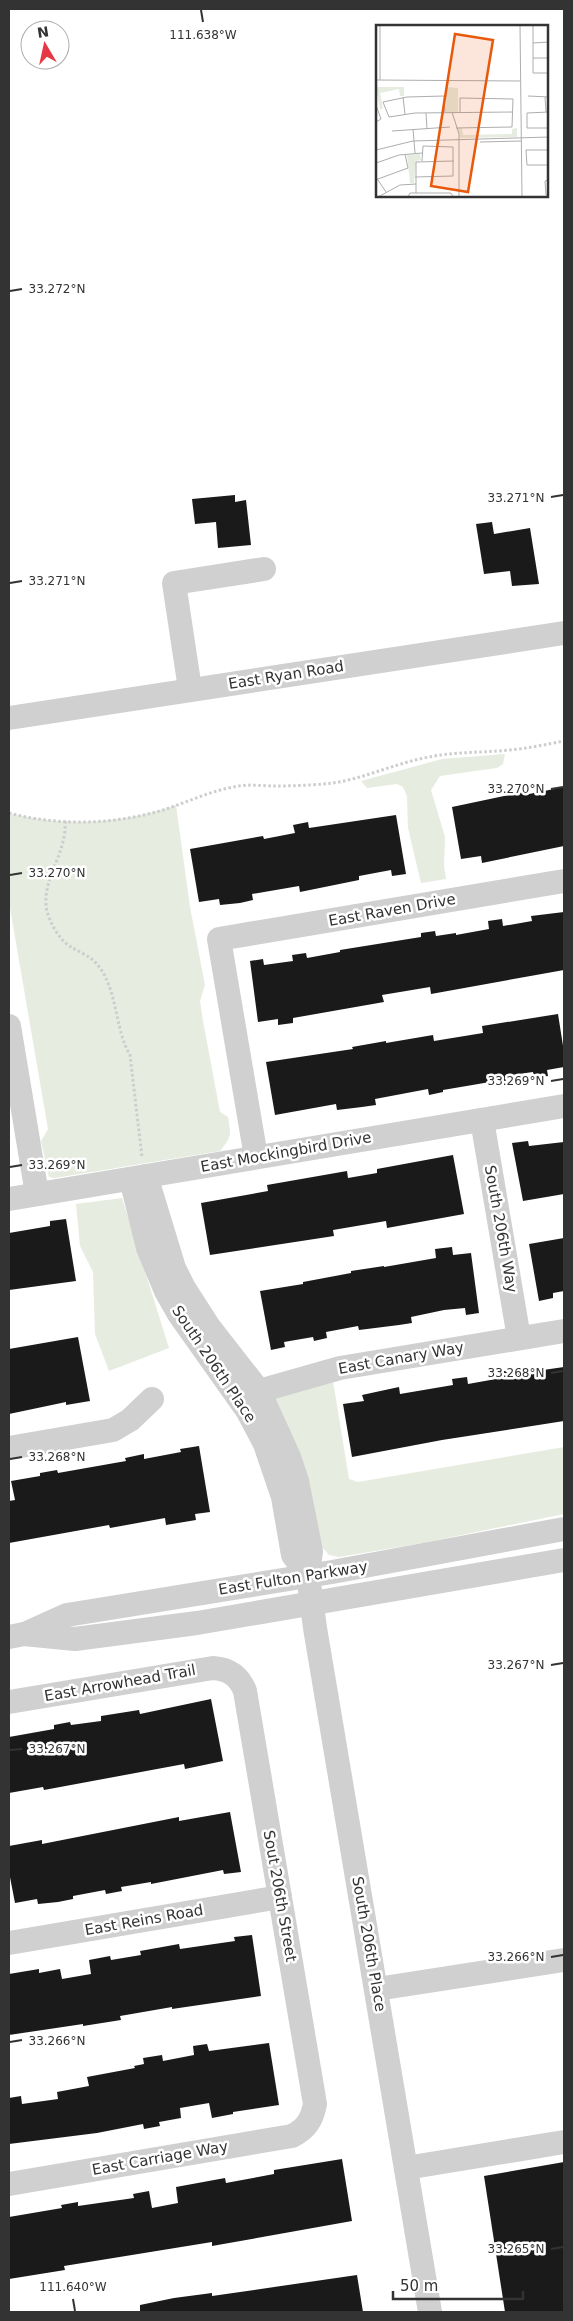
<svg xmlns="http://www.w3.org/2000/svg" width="573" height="2321" viewBox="0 0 573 2321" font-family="'DejaVu Sans',sans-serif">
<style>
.green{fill:#e6ecdf}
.building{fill:#1a1a1a}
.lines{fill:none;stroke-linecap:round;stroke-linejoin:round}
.path{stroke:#cdcdcd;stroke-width:3;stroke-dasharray:2.5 2.5;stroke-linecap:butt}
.minor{stroke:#d0d0d0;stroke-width:24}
.ticks{fill:none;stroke:#333;stroke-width:2}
.labels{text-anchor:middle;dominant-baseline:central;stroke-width:5;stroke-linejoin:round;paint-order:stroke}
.street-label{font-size:15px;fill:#333;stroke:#fff}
.inset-road{fill:none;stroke:#adadad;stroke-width:1}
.view{fill:#e8590c;fill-opacity:0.15;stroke:#e8590c;stroke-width:2.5}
.inset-edge{fill:none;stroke:#333;stroke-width:2.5}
.ticks-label{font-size:12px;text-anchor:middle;fill:#333;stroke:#fff;stroke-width:5;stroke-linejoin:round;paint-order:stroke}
</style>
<rect width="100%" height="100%" fill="#fff"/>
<g class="green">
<polygon points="505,754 503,764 497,768 440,776 431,790 445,837 444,866 446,879 421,883 408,828 407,796 403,787 397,784 367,788 361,781 442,759"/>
<path d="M 176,805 L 190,907 L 205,985 L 200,1001 L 203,1021 L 220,1112 L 228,1117 C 231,1135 232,1137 220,1151 L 55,1178 L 49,1177 L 41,1141 L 48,1129 L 9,902 L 9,813 C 63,827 123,824 176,805 Z"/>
<polygon points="122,1198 169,1348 109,1371 95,1334 93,1272 80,1246 76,1204"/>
<polygon points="333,1381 349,1479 358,1482 564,1447 564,1514 423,1543 339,1557 329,1555 321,1546 272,1396"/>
</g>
<g class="building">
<polygon points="235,495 235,502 246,500 251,545 218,548 216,522 195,524 192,499"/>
<polygon points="492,522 494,534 530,528 539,584 512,586 510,571 484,574 476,524"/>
<polygon points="564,787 564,846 482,863 481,856 461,859 452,807 528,791 529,794"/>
<polygon points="396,815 406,874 392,876 391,870 359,876 359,880 300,892 299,886 252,894 253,900 240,903 220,905 219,899 199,902 190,849 263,836 264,839 295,833 293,825 308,822 309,828"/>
<polygon points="564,912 564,970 431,994 430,987 382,995 384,1002 293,1018 293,1023 278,1025 278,1019 258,1022 250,961 263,959 264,965 293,961 292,955 306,953 307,958 340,952 340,950 421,937 421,933 435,931 436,936 456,933 456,935 489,929 488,921 502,919 503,926 532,921 531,916"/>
<polygon points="558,1014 564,1052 564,1067 547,1070 548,1076 534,1078 533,1072 505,1076 506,1083 491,1086 490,1082 443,1090 443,1092 429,1095 428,1089 375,1099 376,1105 362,1107 337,1110 336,1104 275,1115 266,1062 353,1049 352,1047 386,1041 386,1043 433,1035 434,1041 483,1033 482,1026"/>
<polygon points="528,1141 529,1146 564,1142 564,1194 523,1201 512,1143"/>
<polygon points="453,1155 464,1214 387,1228 386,1221 333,1230 334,1236 210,1255 201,1203 268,1191 267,1185 347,1171 348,1178 377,1173 377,1169"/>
<polygon points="66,1219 76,1281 9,1290 9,1233 50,1226 50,1221"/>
<polygon points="564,1238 564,1291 553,1293 553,1298 539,1301 529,1244"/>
<polygon points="452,1247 453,1255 471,1253 479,1313 466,1315 465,1308 444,1310 411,1317 412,1323 399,1325 359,1330 358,1326 326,1332 327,1338 314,1341 313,1337 284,1342 285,1347 271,1350 260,1291 303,1284 303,1282 351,1273 351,1271 384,1266 384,1267 436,1258 435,1249"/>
<polygon points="78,1337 90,1401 66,1405 66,1402 9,1414 9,1349"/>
<polygon points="528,1366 529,1372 564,1367 564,1421 442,1440 352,1457 343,1404 364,1401 362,1395 385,1390 399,1387 400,1394 453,1385 452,1379 467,1377 468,1384 496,1379 495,1373"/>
<polygon points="199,1446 210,1512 195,1514 196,1520 166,1525 165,1518 110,1528 109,1525 9,1543 9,1501 15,1500 11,1481 40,1476 40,1473 57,1470 58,1473 126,1461 125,1458 144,1454 144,1459 181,1452 180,1449"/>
<polygon points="211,1699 223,1761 185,1769 184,1764 44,1790 43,1787 9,1793 9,1737 54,1729 54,1725 70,1722 71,1725 101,1721 101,1716 139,1710 140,1714"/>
<polygon points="230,1812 241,1872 224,1874 223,1870 151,1884 151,1882 121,1887 122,1891 106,1894 105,1890 73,1896 73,1899 58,1902 38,1904 37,1899 15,1903 9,1872 9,1846 42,1840 42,1844 179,1817 179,1821"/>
<polygon points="252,1935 261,1996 172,2009 172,2007 120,2016 121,2020 83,2026 83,2024 9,2035 9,1974 39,1969 39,1973 60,1969 62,1979 91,1974 89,1960 110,1956 111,1960 141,1955 140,1951 179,1944 180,1949 235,1941 234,1937"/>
<polygon points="269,2043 279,2105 233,2112 233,2114 212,2118 209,2103 180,2108 181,2118 159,2122 160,2126 144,2129 143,2124 97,2133 9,2144 9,2098 21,2096 22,2104 58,2099 57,2092 89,2086 87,2077 135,2068 134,2066 144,2064 143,2058 162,2055 163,2061 194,2055 193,2046 207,2044 209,2051"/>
<polygon points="342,2159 352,2221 212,2246 212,2242 64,2266 65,2270 9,2279 9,2217 62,2208 61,2205 78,2202 78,2206 134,2198 133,2194 149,2191 152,2208 178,2203 176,2187 225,2178 226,2183 253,2178 274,2174 274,2170"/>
<polygon points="564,2162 564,2312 505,2312 484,2176"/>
<polygon points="357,2275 363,2312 140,2312 140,2305 174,2298 212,2293 212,2296"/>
</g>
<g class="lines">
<g class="path">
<path d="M 9,813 C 58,826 113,825 163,810 C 188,802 212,790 239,786 C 251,784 264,786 276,786 C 295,786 315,785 333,783 C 366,778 396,763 429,757 C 459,751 489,753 519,749 C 534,747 549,744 564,741"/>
<path d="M 65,821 C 67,853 44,875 46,905 C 47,919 59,940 71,947 C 79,952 90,956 96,963 C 118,987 114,1028 130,1055 L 142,1157"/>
</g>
<g class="minor">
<polyline points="190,689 174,583 264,569"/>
<polyline points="9,718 564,633"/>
<polyline points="9,1026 37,1194"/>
<polyline points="482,1120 519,1338"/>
<polyline points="256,1157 219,939 564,881"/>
<polyline points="146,1176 174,1268 184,1288 209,1327 259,1391 289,1457 297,1481 311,1551 308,1575 315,1628 430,2312"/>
<polyline points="131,1179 148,1248 166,1291 179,1314 247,1410 265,1444 283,1497 293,1555 308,1575"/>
<polyline points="9,1199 564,1106"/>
<polyline points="245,1400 259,1391 340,1368 564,1331"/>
<polyline points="9,1448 113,1430 130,1420 152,1399"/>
<polyline points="25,1634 67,1615 332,1572 564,1529"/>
<polyline points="9,1637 24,1634 75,1639 197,1623 564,1560"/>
<path d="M 9,1702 L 213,1668 C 229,1669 239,1676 245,1691 L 315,2104 C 312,2120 306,2129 292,2136 L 9,2184"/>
<polyline points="9,1943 280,1897"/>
<polyline points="377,1989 564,1960"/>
<polyline points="406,2168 564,2142"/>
</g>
</g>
<path class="ticks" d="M 201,10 L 203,22M 10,291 L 22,289M 551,497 L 563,495M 10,583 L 22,581M 551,789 L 563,787M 10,875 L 22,873M 551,1081 L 563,1079M 10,1167 L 22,1165M 551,1373 L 563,1371M 10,1459 L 22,1457M 551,1665 L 563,1663M 10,1750 L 22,1749M 551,1957 L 563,1955M 10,2042 L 22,2040M 551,2249 L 563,2247M 73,2299 L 75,2311"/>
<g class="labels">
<g class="street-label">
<text transform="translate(286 675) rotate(-9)">East Ryan Road</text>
<text transform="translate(392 910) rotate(-10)">East Raven Drive</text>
<text transform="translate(286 1152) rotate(-10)">East Mockingbird Drive</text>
<text transform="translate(501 1229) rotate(80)">South 206th Way</text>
<text transform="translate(401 1358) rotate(-10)">East Canary Way</text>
<text transform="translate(214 1364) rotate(56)">South 206th Place</text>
<text transform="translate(293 1578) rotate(-9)">East Fulton Parkway</text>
<text transform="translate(120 1683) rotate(-10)">East Arrowhead Trail</text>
<text transform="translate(280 1896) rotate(80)">Sout 206th Street</text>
<text transform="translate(144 1920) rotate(-10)">East Reins Road</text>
<text transform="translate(369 1944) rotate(80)">South 206th Place</text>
<text transform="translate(160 2158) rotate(-10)">East Carriage Way</text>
</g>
</g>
<g transform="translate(376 25)">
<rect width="172" height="172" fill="#fff"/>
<path d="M 0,62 L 28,62 L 28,71 L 24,71 L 23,64 L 4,68 L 7,83 L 4,85 ZM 70,62 L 82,63 L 82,87 L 70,87 ZM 82,103 L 86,103 L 87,110 L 136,109 L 136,104 L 141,103 L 141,112 L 84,113 ZM 44,129 L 45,135 L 40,136 L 38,158 L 34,158 L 31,130 Z" fill="#e6ecdf"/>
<path class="inset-road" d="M 4,0 L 4,55M 144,0 L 146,172M 157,0 L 157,48 L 173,48M 157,18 L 173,17M 157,33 L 173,33M 0,55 L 144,56M 152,71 L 173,72M 27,72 L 29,89M 169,72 L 170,87M 0,80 L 5,94 L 0,97M 69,87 L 68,71 L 31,72 L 7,77 L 13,92 L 39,88 L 137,87M 76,87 L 83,109 L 83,172M 173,87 L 151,88 L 151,103 L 173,103M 50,88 L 51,104M 80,103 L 136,102 L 137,74 L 84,73 L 84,87M 37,104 L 39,128M 16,106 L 74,102M 104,117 L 145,116M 0,125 L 37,116 L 173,112M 173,125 L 150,125 L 151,140 L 173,140M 0,138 L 23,130 L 46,128M 0,152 L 10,167M 39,152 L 77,151 L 77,122 L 47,121 L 46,136M 2,154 L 32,143 L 29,129M 173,155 L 169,156 L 170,170 L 173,170M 40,168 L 40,137 L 78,136M 2,172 L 24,160 L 40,159M 32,172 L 34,168 L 75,168 L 77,172"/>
<path class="view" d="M 79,9 L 117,15 L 92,167 L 55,161 Z"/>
<rect width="172" height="172" class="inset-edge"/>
</g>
<g class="ticks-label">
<text x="203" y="39">111.638°W</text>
<text x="57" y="293">33.272°N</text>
<text x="516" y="502">33.271°N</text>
<text x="57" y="585">33.271°N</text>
<text x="516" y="793">33.270°N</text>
<text x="57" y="877">33.270°N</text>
<text x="516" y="1085">33.269°N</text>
<text x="57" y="1169">33.269°N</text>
<text x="516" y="1377">33.268°N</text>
<text x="57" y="1461">33.268°N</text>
<text x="516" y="1669">33.267°N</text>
<text x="57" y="1753">33.267°N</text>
<text x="516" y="1961">33.266°N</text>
<text x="57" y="2045">33.266°N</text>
<text x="516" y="2253">33.265°N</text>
<text x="73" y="2291">111.640°W</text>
</g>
<rect width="573" height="2321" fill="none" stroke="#333333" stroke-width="20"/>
<g transform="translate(45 45) rotate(351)"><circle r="24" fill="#ffffff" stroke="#adadad"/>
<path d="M0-4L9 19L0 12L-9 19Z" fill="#e63946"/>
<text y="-8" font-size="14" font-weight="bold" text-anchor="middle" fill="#333333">N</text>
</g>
<path d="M393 2291v8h130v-8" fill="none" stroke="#333333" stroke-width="2.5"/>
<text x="400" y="2291" font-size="15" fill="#333333" stroke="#ffffff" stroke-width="4" paint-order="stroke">50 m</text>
</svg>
